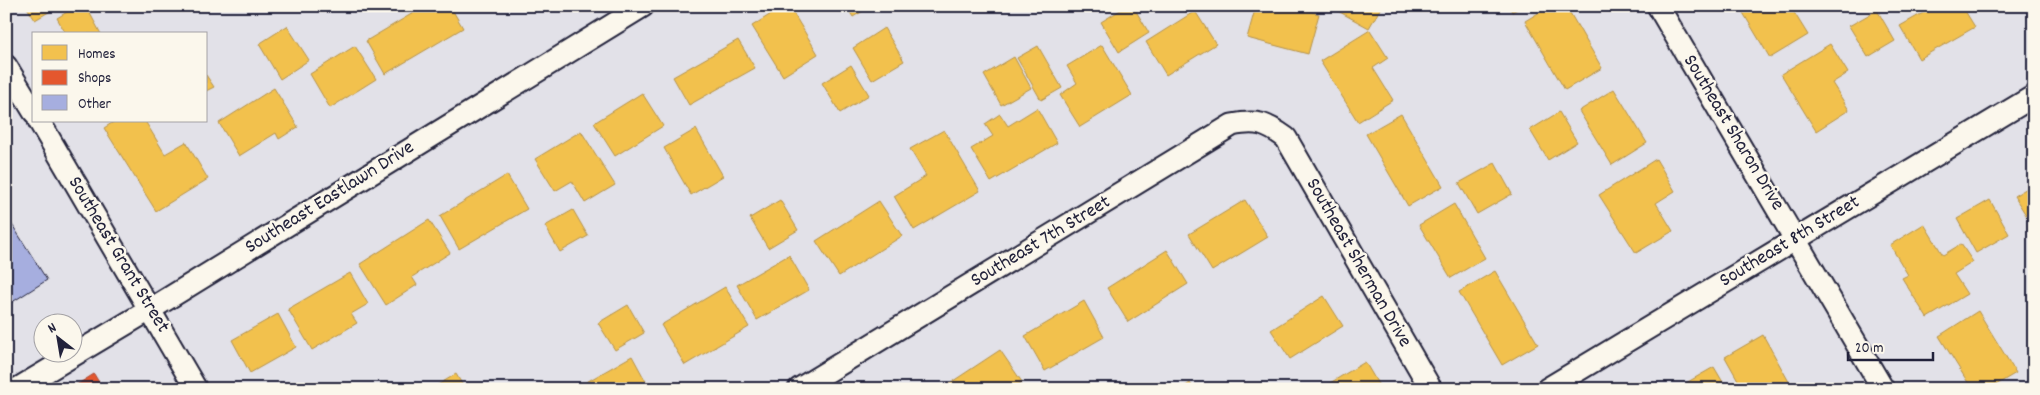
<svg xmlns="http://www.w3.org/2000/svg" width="2040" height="395" viewBox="0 0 2040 395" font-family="Dekko,sans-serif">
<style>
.homes{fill:#f2c14e;stroke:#b49148}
.shops{fill:#e4572e;stroke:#aa4732}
.building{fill:#a6aedf;stroke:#22223b}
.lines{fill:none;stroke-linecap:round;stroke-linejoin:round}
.minor-casing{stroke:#22223b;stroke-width:25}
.minor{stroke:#fbf7ec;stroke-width:21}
.labels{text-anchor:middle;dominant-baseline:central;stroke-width:5;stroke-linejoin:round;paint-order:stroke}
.street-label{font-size:20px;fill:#22223b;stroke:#fbf7ec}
</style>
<rect width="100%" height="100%" fill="#e2e1e8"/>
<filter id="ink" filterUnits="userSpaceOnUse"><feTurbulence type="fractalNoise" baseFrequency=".02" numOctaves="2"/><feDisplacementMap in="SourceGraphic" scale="10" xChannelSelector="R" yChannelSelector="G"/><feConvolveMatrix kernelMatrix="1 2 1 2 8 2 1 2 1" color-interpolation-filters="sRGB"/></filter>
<g filter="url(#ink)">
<g class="homes">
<polygon points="26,6 59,6 35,20"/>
<polygon points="77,6 86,6 101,34 66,34 57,18"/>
<polygon points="425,6 450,6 463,28 385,74 366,41"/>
<polygon points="784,6 789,6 818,54 783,76 752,26"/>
<polygon points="846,6 871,6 853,17"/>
<polygon points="1127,6 1133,6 1149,33 1119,52 1101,22"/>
<polygon points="1256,6 1291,6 1319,14 1308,54 1247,38"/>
<polygon points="1338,6 1382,6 1369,28 1336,10"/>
<polygon points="1509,6 1523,6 1512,12"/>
<polygon points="1550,6 1566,6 1602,68 1565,90 1525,21"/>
<polygon points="1739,6 1790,6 1808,35 1770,58"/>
<polygon points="1935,6 1962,6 1975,27 1919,59 1900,26"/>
<polygon points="1877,10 1895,41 1868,57 1849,26"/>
<polygon points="1195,11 1216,44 1166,75 1146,42"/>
<polygon points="287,26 309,60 280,79 259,44"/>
<polygon points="884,28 904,61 872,80 853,48"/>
<polygon points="1370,30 1388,58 1373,68 1393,100 1358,122 1320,61"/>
<polygon points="738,40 755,68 689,105 673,77"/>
<polygon points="1830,44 1848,73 1832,83 1849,110 1816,131 1781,74"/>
<polygon points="1102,45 1132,95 1080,127 1060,95 1077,83 1067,66"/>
<polygon points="355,46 376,79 330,108 310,74"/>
<polygon points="1038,46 1062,88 1041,100 1017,58"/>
<polygon points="1014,57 1031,88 1001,105 984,75"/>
<polygon points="851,65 869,95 840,113 822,83"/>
<polygon points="206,75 214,87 206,91"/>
<polygon points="274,88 298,127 279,139 276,133 239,156 219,123"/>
<polygon points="1614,89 1647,143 1612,165 1579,111"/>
<polygon points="642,93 663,126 615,156 594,123"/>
<polygon points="1037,108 1057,143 991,182 971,149 993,136 985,124 1000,114 1008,126"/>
<polygon points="1559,112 1577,142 1548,160 1530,130"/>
<polygon points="1401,114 1443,186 1408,206 1366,134"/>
<polygon points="115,121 145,121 165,154 186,142 208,179 156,211 104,128"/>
<polygon points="696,129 723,176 691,195 664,148"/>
<polygon points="944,130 980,191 914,230 894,196 926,176 910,149"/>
<polygon points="581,131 615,185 585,203 572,181 555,191 535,159"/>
<polygon points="1656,159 1675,191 1656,203 1673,231 1636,253 1599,195"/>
<polygon points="1495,163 1512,194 1477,214 1459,183"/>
<polygon points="507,175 527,209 459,249 440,216"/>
<polygon points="2034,184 2034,226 2033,226 2014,196"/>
<polygon points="780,200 798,230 768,248 750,218"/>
<polygon points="1245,200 1268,237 1212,271 1189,234"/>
<polygon points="1990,200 2009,234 1976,253 1957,219"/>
<polygon points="879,201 902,236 839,276 816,241"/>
<polygon points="1454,204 1485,258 1451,278 1419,225"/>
<polygon points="573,210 588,236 560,252 545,226"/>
<polygon points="429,220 450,253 412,277 417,285 386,305 360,264"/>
<polygon points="1924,224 1943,255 1961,244 1973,262 1954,274 1967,294 1927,318 1902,278 1908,275 1890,245"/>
<polygon points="1167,250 1188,284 1128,322 1107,288"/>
<polygon points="789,255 809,290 757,320 737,285"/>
<polygon points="1495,271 1538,344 1502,365 1459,292"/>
<polygon points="350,273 368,304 351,314 357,323 312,350 288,309"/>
<polygon points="725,287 749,327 685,365 661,325"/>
<polygon points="1324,296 1343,326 1290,359 1271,330"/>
<polygon points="1084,301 1104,337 1045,371 1025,336"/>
<polygon points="628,305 644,333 615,350 598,323"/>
<polygon points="1978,311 2016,373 1989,389 1972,389 1939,336"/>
<polygon points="278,314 296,347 250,373 232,340"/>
<polygon points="1763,335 1793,389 1743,389 1725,357"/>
<polygon points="1000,350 1022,382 1012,389 941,389"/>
<polygon points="632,356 650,389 586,389 583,384"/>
<polygon points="1365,362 1381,389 1320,389"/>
<polygon points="1714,367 1727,389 1689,389 1686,383"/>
<polygon points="456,374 465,389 431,389"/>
<polygon points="1190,383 1194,389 1181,389"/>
</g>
<polygon class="shops" points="94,374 103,389 70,389"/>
<polygon class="building" points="6,215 47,280 6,306"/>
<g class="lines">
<g class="minor-casing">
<g id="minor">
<polyline points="1658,6 1883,389"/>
<polyline points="6,66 34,112"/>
<polyline points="39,121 196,389"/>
<polyline points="17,389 151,309 643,6"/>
<path d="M 799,389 L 1232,125 C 1257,120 1266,123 1286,138 L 1431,389"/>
<polyline points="1547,389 2034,96"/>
</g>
</g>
<use href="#minor" class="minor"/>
</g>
</g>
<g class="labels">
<g class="street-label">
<text transform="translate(1733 133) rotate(59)">Southeast Sharon Drive</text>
<text transform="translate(330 198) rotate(-32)">Southeast Eastlawn Drive</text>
<text transform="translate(1041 242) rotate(-31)">Southeast 7th Street</text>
<text transform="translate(1790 242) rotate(-31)">Southeast 8th Street</text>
<text transform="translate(118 255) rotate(59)">Southeast Grant Street</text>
<text transform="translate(1358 263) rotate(60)">Southeast Sherman Drive</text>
</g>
</g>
<rect width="2040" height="395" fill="none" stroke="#fbf7ec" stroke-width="25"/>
<rect x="12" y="12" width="2015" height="370" fill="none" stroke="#22223b" stroke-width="2" filter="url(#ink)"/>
<rect x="32" y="32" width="175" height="90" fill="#fbf7ec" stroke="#a4a2a5"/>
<rect x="42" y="45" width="25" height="15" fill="#f2c14e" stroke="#a4a2a5"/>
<text x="78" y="58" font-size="15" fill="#22223b">Homes</text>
<rect x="42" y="70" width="25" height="15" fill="#e4572e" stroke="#a4a2a5"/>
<text x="78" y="82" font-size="15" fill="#22223b">Shops</text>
<rect x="42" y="95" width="25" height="15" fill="#a6aedf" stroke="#a4a2a5"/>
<text x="78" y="108" font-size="15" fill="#22223b">Other</text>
<g transform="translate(58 338) rotate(329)"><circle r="24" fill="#fbf7ec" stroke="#a4a2a5"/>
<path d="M0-4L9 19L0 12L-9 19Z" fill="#22223b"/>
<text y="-8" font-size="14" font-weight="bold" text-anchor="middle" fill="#22223b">N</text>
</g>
<path d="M1848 352v8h85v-8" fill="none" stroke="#22223b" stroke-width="2.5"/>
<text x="1855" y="352" font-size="15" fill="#22223b" stroke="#fbf7ec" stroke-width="4" paint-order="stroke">20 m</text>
</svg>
